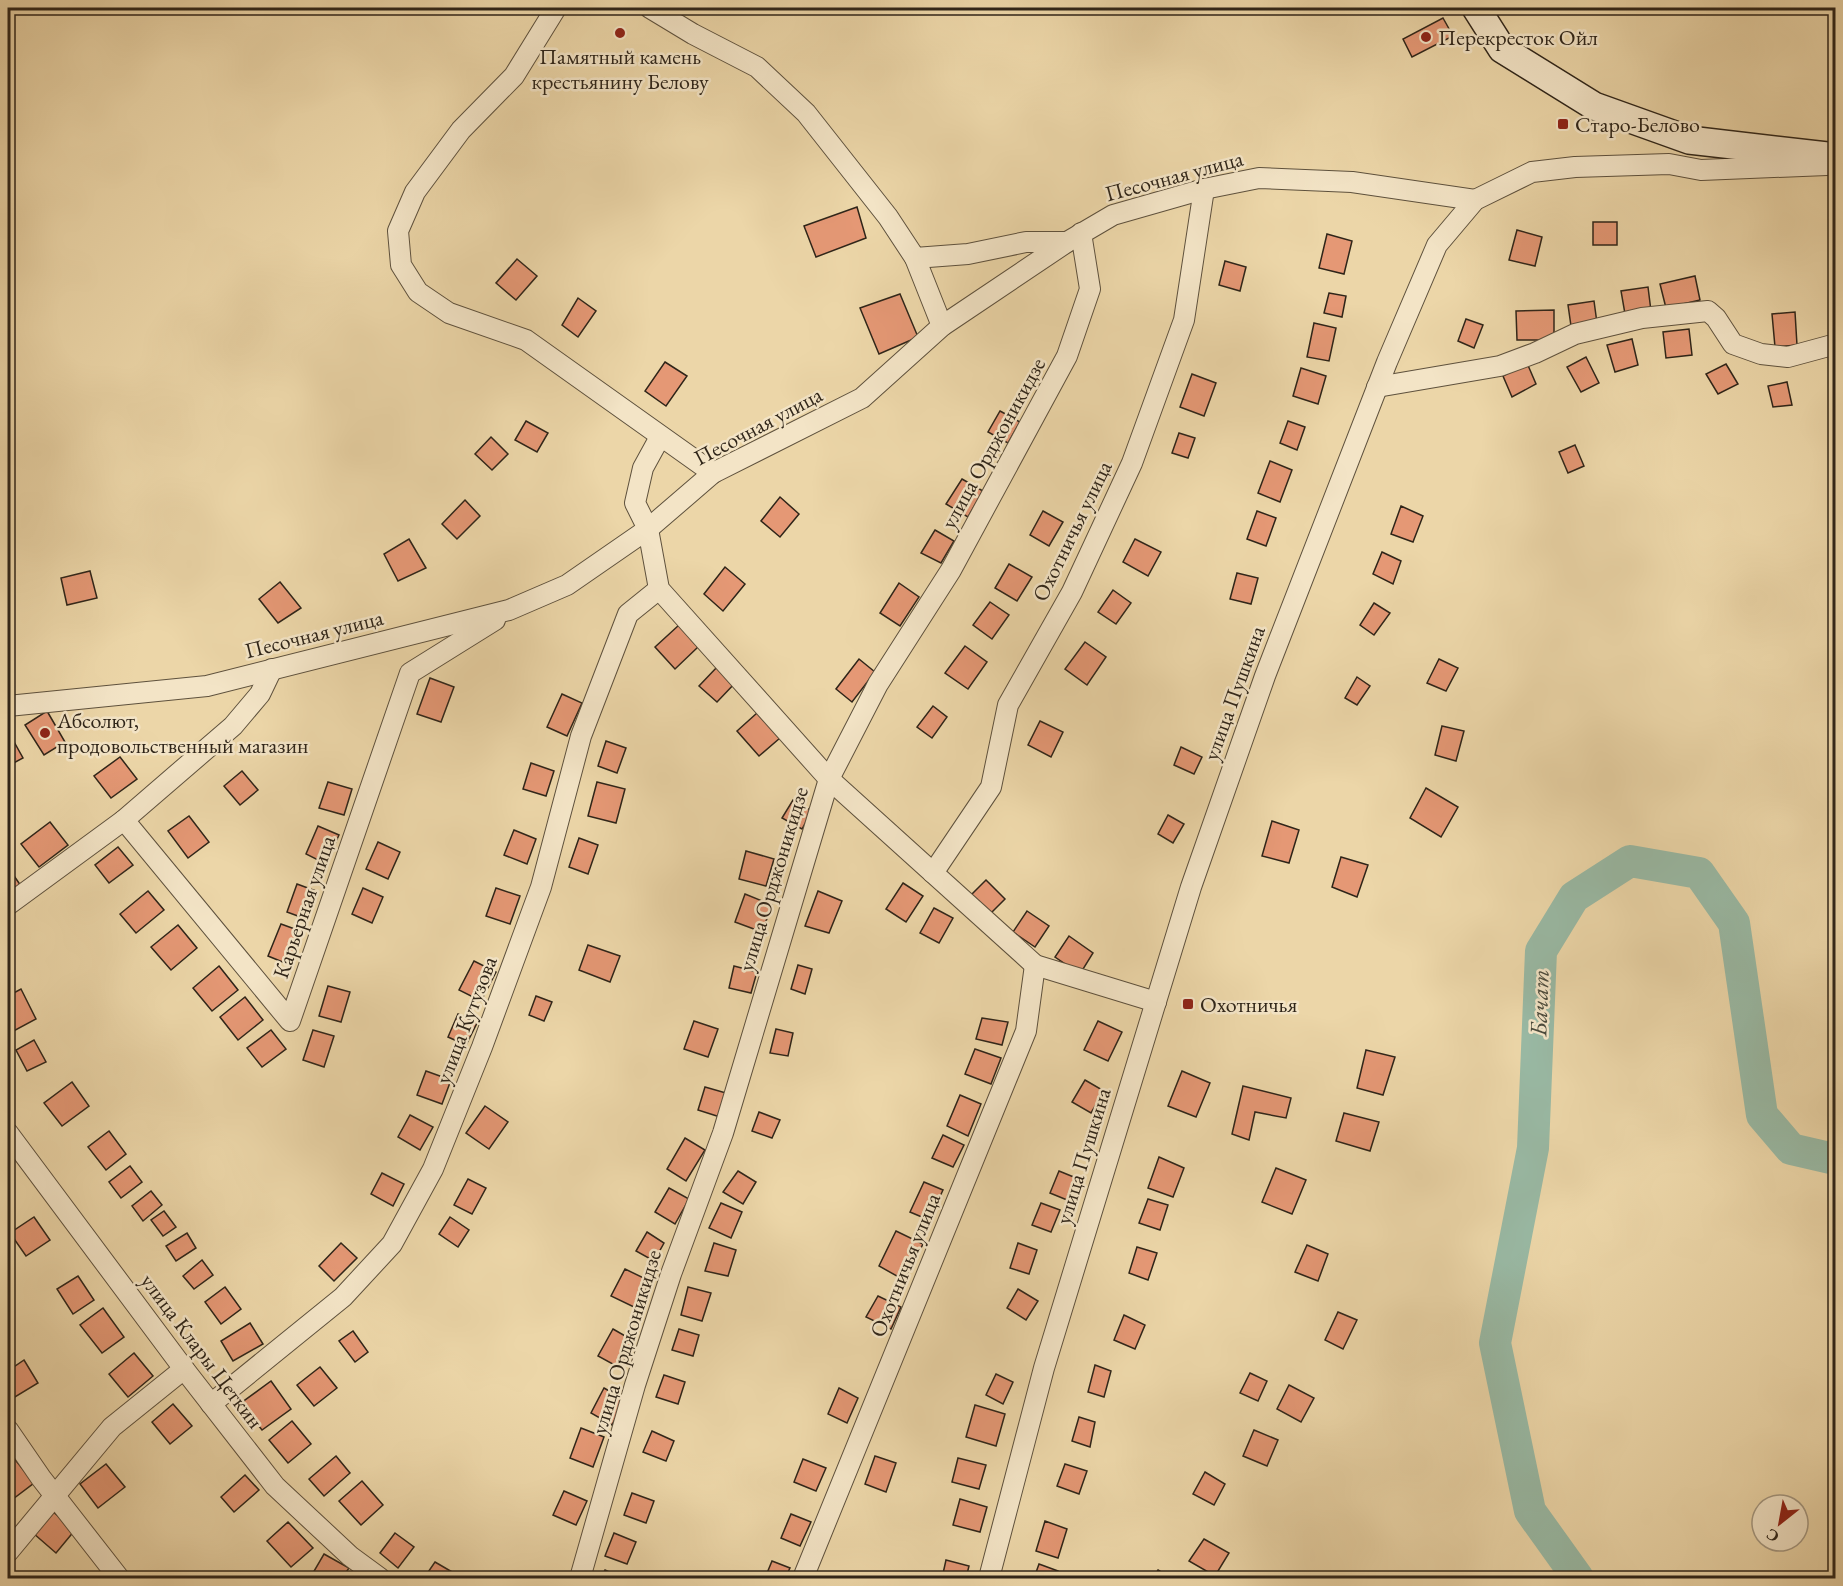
<svg xmlns="http://www.w3.org/2000/svg" width="1843" height="1586" viewBox="0 0 1843 1586" font-family="'EB Garamond',serif">
<style>
.lines{fill:none;stroke-linecap:round;stroke-linejoin:round}
.river{stroke:#99b9a4;stroke-width:32}
.building{fill:#e59875;stroke:#2f2519;stroke-width:1.5}
.minor-casing{stroke:#5e513d;stroke-width:22}
.secondary-casing{stroke:#2f2519;stroke-width:30}
.minor{stroke:#f3e4c6;stroke-width:20}
.secondary{stroke:#f3e4c6;stroke-width:27}
.poi-dot{fill:#8f2418;stroke:#f3e4c6;stroke-width:2}
.labels{text-anchor:middle;dominant-baseline:central;stroke-width:5;stroke-linejoin:round;paint-order:stroke}
.poi-label{font-size:22px;fill:#2f2519;stroke:#f3e4c6;text-anchor:start}
.street-label{font-size:22px;fill:#2f2519;stroke:#f3e4c6}
.water-label{font-size:24px;font-style:italic;fill:#4a4a3c;stroke:#f3e4c6}
</style>
<rect width="100%" height="100%" fill="#ecd6a8"/>
<filter id="stains"><feTurbulence type="fractalNoise" baseFrequency=".00333" numOctaves="4"/><feColorMatrix values="0 0 0 0 .2 0 0 0 0 .09 0 0 0 0 .02 0 0 0 .5 -.17"/></filter>
<radialGradient id="worn" r=".72"><stop offset=".6" stop-color="#630" stop-opacity="0"/><stop offset="1" stop-color="#630" stop-opacity=".3"/></radialGradient>
<g class="lines">
<polyline class="river" points="1578,1578 1530,1511 1495,1343 1533,1148 1541,951 1574,897 1630,861 1699,873 1734,923 1762,1115 1791,1149 1830,1158 1836,1155"/>
</g>
<g class="building">
<polygon points="1443,18 1453,36 1412,57 1403,39"/>
<polygon points="857,207 866,238 816,257 804,226"/>
<rect x="1593" y="222" width="24" height="23"/>
<polygon points="1517,230 1542,237 1535,266 1509,260"/>
<polygon points="1327,234 1352,241 1344,274 1319,268"/>
<polygon points="517,259 537,276 516,300 496,283"/>
<polygon points="1225,261 1246,267 1240,291 1219,285"/>
<polygon points="1695,276 1700,300 1666,308 1660,284"/>
<polygon points="1648,287 1651,311 1625,314 1621,291"/>
<polygon points="1329,293 1346,296 1342,317 1324,313"/>
<polygon points="900,294 918,337 879,354 860,308"/>
<polygon points="578,298 596,311 578,337 562,325"/>
<polygon points="1594,301 1597,323 1571,326 1568,305"/>
<polygon points="1554,310 1554,340 1517,340 1516,311"/>
<polygon points="1795,312 1797,345 1775,347 1772,314"/>
<polygon points="1466,319 1483,325 1474,348 1458,341"/>
<polygon points="1314,323 1336,328 1329,361 1307,357"/>
<polygon points="1689,329 1692,355 1666,358 1663,332"/>
<polygon points="1632,339 1638,365 1615,372 1607,345"/>
<polygon points="1586,357 1599,383 1581,392 1567,367"/>
<polygon points="665,362 687,376 666,406 645,391"/>
<polygon points="1527,363 1536,384 1512,397 1503,376"/>
<polygon points="1726,364 1738,384 1718,394 1706,374"/>
<polygon points="1301,368 1326,376 1318,404 1293,396"/>
<polygon points="1192,374 1216,383 1204,416 1180,407"/>
<polygon points="1787,382 1792,405 1773,407 1768,386"/>
<polygon points="1000,411 1020,422 1008,443 988,432"/>
<polygon points="526,421 548,433 537,452 515,440"/>
<polygon points="1288,421 1305,427 1297,450 1280,443"/>
<polygon points="1179,433 1195,438 1188,458 1172,453"/>
<polygon points="491,437 508,454 492,470 475,454"/>
<polygon points="1575,445 1584,466 1568,473 1559,452"/>
<polygon points="1270,461 1292,470 1280,502 1258,493"/>
<polygon points="962,479 983,491 968,517 946,504"/>
<polygon points="780,497 799,514 780,537 761,521"/>
<polygon points="465,500 480,516 457,539 442,524"/>
<polygon points="1401,506 1423,516 1413,542 1391,534"/>
<polygon points="1043,511 1063,522 1049,546 1030,535"/>
<polygon points="1257,511 1276,518 1266,546 1247,539"/>
<polygon points="935,530 954,541 941,563 921,553"/>
<polygon points="409,539 426,568 398,581 384,554"/>
<polygon points="1135,539 1161,552 1148,576 1123,562"/>
<polygon points="1382,552 1401,561 1393,584 1373,574"/>
<polygon points="1009,564 1032,577 1017,601 995,588"/>
<polygon points="725,567 745,584 723,611 704,594"/>
<polygon points="90,571 97,598 67,605 61,578"/>
<polygon points="1237,573 1258,578 1251,604 1230,599"/>
<polygon points="280,582 301,608 278,623 259,599"/>
<polygon points="899,583 919,597 900,626 880,613"/>
<polygon points="1113,590 1131,603 1116,624 1098,612"/>
<polygon points="990,602 1009,615 992,639 973,625"/>
<polygon points="1374,603 1390,613 1374,635 1360,625"/>
<polygon points="679,625 698,647 675,669 655,647"/>
<polygon points="1085,642 1106,657 1087,685 1065,669"/>
<polygon points="965,646 987,662 968,689 945,673"/>
<polygon points="859,659 875,672 852,702 836,689"/>
<polygon points="1439,659 1458,668 1446,691 1427,683"/>
<polygon points="718,666 736,682 717,702 699,686"/>
<polygon points="1357,677 1370,686 1357,705 1345,698"/>
<polygon points="430,678 454,687 441,722 417,714"/>
<polygon points="562,694 582,703 567,736 547,727"/>
<polygon points="933,706 947,717 932,738 917,727"/>
<polygon points="47,711 65,742 44,755 25,725"/>
<polygon points="757,713 780,738 759,756 737,731"/>
<polygon points="1040,721 1063,732 1051,757 1028,745"/>
<polygon points="1442,726 1464,731 1456,761 1435,755"/>
<polygon points="8,731 23,758 8,766"/>
<polygon points="606,741 626,748 617,773 598,766"/>
<polygon points="1181,747 1202,757 1194,774 1174,765"/>
<polygon points="120,757 137,779 111,798 94,776"/>
<polygon points="531,763 554,771 546,796 523,789"/>
<polygon points="242,771 258,790 240,805 224,786"/>
<polygon points="328,782 352,789 344,815 319,808"/>
<polygon points="597,782 625,789 616,823 588,816"/>
<polygon points="1426,788 1458,807 1441,837 1410,818"/>
<polygon points="793,800 812,811 802,829 782,818"/>
<polygon points="1168,815 1184,824 1173,843 1158,834"/>
<polygon points="189,816 209,842 188,858 168,831"/>
<polygon points="1272,821 1299,830 1289,863 1262,856"/>
<polygon points="50,822 68,845 39,867 21,844"/>
<polygon points="318,826 339,835 326,864 306,854"/>
<polygon points="514,830 536,839 527,864 504,855"/>
<polygon points="579,838 598,845 588,874 569,867"/>
<polygon points="378,842 400,852 388,879 366,869"/>
<polygon points="118,847 133,865 109,883 95,865"/>
<polygon points="746,851 774,859 766,886 739,879"/>
<polygon points="1341,857 1368,865 1357,897 1332,887"/>
<polygon points="8,867 21,886 8,895"/>
<polygon points="986,880 1005,899 989,915 970,896"/>
<polygon points="903,883 923,896 906,922 886,909"/>
<polygon points="297,884 316,891 306,919 287,912"/>
<polygon points="363,888 383,897 372,923 352,914"/>
<polygon points="496,888 520,896 510,924 486,916"/>
<polygon points="148,891 164,910 136,933 120,914"/>
<polygon points="818,891 842,901 829,933 805,926"/>
<polygon points="745,894 772,905 762,932 735,922"/>
<polygon points="934,908 953,918 939,943 920,933"/>
<polygon points="1027,911 1049,926 1035,947 1013,932"/>
<polygon points="281,924 303,932 290,965 268,956"/>
<polygon points="178,925 197,948 171,970 151,947"/>
<polygon points="1069,936 1093,953 1080,974 1055,957"/>
<polygon points="588,945 620,956 610,982 579,970"/>
<polygon points="474,961 496,972 481,1001 459,990"/>
<polygon points="798,965 812,969 805,994 791,989"/>
<polygon points="219,966 238,990 212,1011 193,988"/>
<polygon points="734,966 757,972 751,993 729,988"/>
<polygon points="328,986 350,992 341,1022 319,1016"/>
<polygon points="21,989 36,1019 8,1034 8,996"/>
<polygon points="536,996 552,1002 544,1021 529,1015"/>
<polygon points="245,997 263,1020 238,1040 220,1017"/>
<polygon points="458,1014 477,1023 466,1045 448,1037"/>
<polygon points="982,1018 1008,1022 1002,1045 976,1039"/>
<polygon points="694,1021 718,1029 708,1057 684,1049"/>
<polygon points="1098,1021 1122,1032 1108,1061 1084,1050"/>
<polygon points="776,1029 793,1033 788,1056 770,1053"/>
<polygon points="271,1030 286,1049 262,1067 247,1048"/>
<polygon points="313,1030 334,1036 324,1067 303,1060"/>
<polygon points="34,1040 46,1062 27,1071 16,1050"/>
<polygon points="975,1049 1001,1058 991,1084 965,1074"/>
<polygon points="1366,1050 1395,1057 1383,1095 1357,1088"/>
<polygon points="426,1071 451,1080 442,1104 417,1095"/>
<polygon points="1182,1071 1210,1083 1196,1117 1168,1106"/>
<polygon points="1085,1080 1104,1091 1091,1113 1072,1102"/>
<polygon points="72,1082 89,1106 62,1126 44,1103"/>
<polygon points="1243,1086 1291,1098 1286,1118 1255,1112 1249,1140 1232,1134"/>
<polygon points="705,1087 726,1093 720,1117 698,1110"/>
<polygon points="960,1095 981,1104 968,1136 947,1126"/>
<polygon points="485,1106 508,1122 489,1149 466,1133"/>
<polygon points="759,1112 780,1120 772,1138 752,1131"/>
<polygon points="1344,1113 1379,1122 1370,1151 1336,1141"/>
<polygon points="410,1115 433,1127 420,1150 398,1137"/>
<polygon points="109,1131 126,1154 106,1170 88,1147"/>
<polygon points="943,1135 964,1145 953,1167 932,1158"/>
<polygon points="685,1138 705,1150 686,1181 667,1169"/>
<polygon points="1159,1157 1184,1168 1173,1197 1148,1188"/>
<polygon points="130,1166 142,1182 121,1198 109,1182"/>
<polygon points="1276,1168 1306,1180 1292,1214 1262,1202"/>
<polygon points="738,1171 756,1182 743,1204 723,1192"/>
<polygon points="1059,1171 1081,1180 1072,1202 1050,1193"/>
<polygon points="382,1173 404,1184 393,1206 371,1194"/>
<polygon points="468,1179 486,1188 472,1214 454,1205"/>
<polygon points="924,1182 943,1190 929,1220 910,1212"/>
<polygon points="669,1188 689,1199 675,1224 655,1212"/>
<polygon points="151,1191 162,1205 143,1221 132,1206"/>
<polygon points="1148,1199 1168,1205 1160,1230 1139,1223"/>
<polygon points="721,1203 742,1212 731,1238 709,1228"/>
<polygon points="1041,1203 1060,1210 1051,1232 1032,1225"/>
<polygon points="164,1211 176,1227 163,1236 151,1220"/>
<polygon points="34,1217 50,1240 26,1256 10,1233"/>
<polygon points="450,1217 469,1230 458,1247 439,1234"/>
<polygon points="896,1231 923,1244 904,1280 879,1266"/>
<polygon points="647,1232 664,1243 654,1261 636,1251"/>
<polygon points="187,1233 196,1248 176,1261 166,1246"/>
<polygon points="341,1243 357,1258 334,1281 319,1266"/>
<polygon points="714,1243 736,1250 728,1276 705,1271"/>
<polygon points="1018,1243 1037,1250 1029,1274 1010,1268"/>
<polygon points="1307,1245 1328,1254 1318,1281 1295,1272"/>
<polygon points="1137,1247 1157,1253 1148,1280 1129,1273"/>
<polygon points="202,1260 213,1275 194,1289 183,1276"/>
<polygon points="625,1269 650,1281 636,1308 611,1296"/>
<polygon points="78,1276 94,1300 73,1314 57,1289"/>
<polygon points="225,1287 241,1309 221,1324 205,1302"/>
<polygon points="688,1287 711,1293 702,1321 681,1315"/>
<polygon points="1018,1289 1038,1301 1026,1320 1007,1308"/>
<polygon points="878,1296 901,1307 891,1329 866,1317"/>
<polygon points="103,1308 124,1337 102,1353 80,1325"/>
<polygon points="1338,1312 1357,1320 1343,1349 1325,1340"/>
<polygon points="1124,1315 1145,1325 1135,1349 1114,1340"/>
<polygon points="250,1323 263,1344 233,1361 221,1341"/>
<polygon points="613,1329 634,1341 620,1368 598,1356"/>
<polygon points="679,1329 699,1335 693,1356 672,1350"/>
<polygon points="353,1331 368,1352 355,1362 339,1341"/>
<polygon points="134,1353 153,1376 128,1397 109,1374"/>
<polygon points="24,1360 38,1383 10,1400 8,1396 8,1371"/>
<polygon points="1095,1365 1111,1371 1104,1397 1088,1392"/>
<polygon points="320,1367 337,1388 314,1406 297,1385"/>
<polygon points="1250,1373 1267,1381 1258,1401 1240,1393"/>
<polygon points="996,1374 1013,1382 1003,1404 986,1395"/>
<polygon points="664,1375 685,1382 678,1404 656,1397"/>
<polygon points="271,1381 291,1409 262,1430 241,1403"/>
<polygon points="1289,1385 1314,1398 1301,1422 1277,1409"/>
<polygon points="604,1388 625,1400 612,1425 591,1413"/>
<polygon points="839,1388 858,1398 847,1423 828,1414"/>
<polygon points="173,1404 192,1426 170,1444 152,1422"/>
<polygon points="975,1405 1005,1414 996,1446 966,1437"/>
<polygon points="1079,1417 1095,1422 1090,1447 1072,1441"/>
<polygon points="292,1421 311,1444 288,1463 269,1440"/>
<polygon points="581,1428 604,1437 593,1467 570,1458"/>
<polygon points="1254,1430 1278,1440 1267,1466 1243,1456"/>
<polygon points="652,1431 674,1441 666,1461 643,1452"/>
<polygon points="336,1456 350,1473 324,1496 309,1479"/>
<polygon points="875,1456 896,1463 886,1492 865,1484"/>
<polygon points="13,1457 34,1483 13,1499 8,1492 8,1462"/>
<polygon points="958,1458 986,1465 979,1489 952,1482"/>
<polygon points="803,1459 826,1468 816,1491 794,1482"/>
<polygon points="106,1464 125,1487 98,1508 80,1484"/>
<polygon points="1065,1464 1087,1471 1079,1494 1057,1486"/>
<polygon points="1205,1472 1225,1484 1214,1505 1193,1494"/>
<polygon points="245,1475 259,1490 234,1512 221,1497"/>
<polygon points="362,1481 383,1505 361,1525 339,1501"/>
<polygon points="564,1491 587,1501 576,1525 553,1515"/>
<polygon points="632,1493 654,1501 646,1523 624,1515"/>
<polygon points="960,1499 987,1507 980,1532 953,1525"/>
<polygon points="52,1511 75,1530 56,1553 33,1533"/>
<polygon points="791,1514 811,1522 800,1546 781,1538"/>
<polygon points="1045,1521 1067,1529 1058,1558 1036,1551"/>
<polygon points="288,1522 313,1548 291,1567 267,1541"/>
<polygon points="395,1533 414,1547 398,1568 380,1553"/>
<polygon points="614,1533 636,1542 627,1564 605,1556"/>
<polygon points="1204,1539 1229,1553 1215,1576 1189,1561"/>
<polygon points="324,1554 349,1568 342,1578 310,1578"/>
<polygon points="946,1560 969,1566 966,1578 942,1578"/>
<polygon points="772,1561 790,1568 785,1578 765,1578"/>
<polygon points="435,1562 459,1576 457,1578 424,1578"/>
<polygon points="1039,1564 1058,1571 1055,1578 1034,1578"/>
<polygon points="605,1570 622,1578 601,1578"/>
<polygon points="1158,1570 1171,1578 1153,1578"/>
</g>
<g class="lines">
<g class="minor-casing">
<g id="minor">
<polyline points="556,8 514,76 461,130 415,192 398,231 401,265 418,292 449,313 526,340 713,473"/>
<polyline points="650,8 693,34 757,67 806,113 888,217 915,258 968,254 1026,242 1067,242"/>
<polyline points="915,258 942,326"/>
<polyline points="1377,387 1500,366 1535,353 1575,334 1642,318 1708,311 1716,318 1733,344 1761,354 1788,357 1836,344"/>
<polyline points="660,437 643,468 635,503 648,529 659,589 829,779 1035,965 1156,1002"/>
<polyline points="8,706 207,686 509,610 567,585 648,529 713,473 862,398 942,326 1067,242 1113,215 1204,189 1259,178 1352,182 1475,200"/>
<polyline points="124,820 290,1021 410,673 495,620"/>
<polyline points="933,873 991,787 1008,705 1072,592 1132,463 1184,320 1204,189"/>
<polyline points="8,905 124,820 233,726 260,694 272,669"/>
<polyline points="8,1133 184,1369 275,1486 350,1556 380,1578"/>
<polyline points="211,1404 343,1297 392,1244 433,1169 482,1047 541,887 581,736 628,614 659,589"/>
<polyline points="8,1430 41,1478 119,1578"/>
<polyline points="8,1552 112,1427 184,1369"/>
<polyline points="580,1578 635,1385 671,1274 723,1133 829,779 878,684 951,570 1067,356 1090,289 1081,233"/>
<polyline points="803,1578 1026,1031 1035,965"/>
<polyline points="989,1578 1044,1368 1191,887 1265,676 1387,362 1437,245 1475,200 1532,172 1575,167 1669,164 1701,170 1827,165"/>
</g>
</g>
<g class="secondary-casing">
<polyline id="secondary" points="1476,8 1502,49 1594,106 1689,140 1836,157"/>
</g>
<use href="#minor" class="minor"/>
<use href="#secondary" class="secondary"/>
</g>
<g class="poi-dot">
<circle cx="620" cy="33" r="6"/>
<circle cx="1426" cy="37" r="6"/>
<rect x="1557" y="118" width="12" height="12" rx="3"/>
<circle cx="45" cy="733" r="6"/>
<rect x="1182" y="998" width="12" height="12" rx="3"/>
</g>
<g class="labels">
<g class="poi-label">
<text x="1438" y="37">Перекресток Ойл</text>
<text x="620" y="56" text-anchor="middle">Памятный камень<tspan x="620" dy="25">крестьянину Белову</tspan></text>
<text x="1575" y="124">Старо-Белово</text>
<text x="57" y="720">Абсолют,<tspan x="57" dy="25">продовольственный магазин</tspan></text>
<text x="1200" y="1004">Охотничья</text>
</g>
<g class="street-label">
<text transform="translate(1174 176) rotate(-15)">Песочная улица</text>
<text transform="translate(758 426) rotate(-28)">Песочная улица</text>
<text transform="translate(993 443) rotate(-61)">улица Орджоникидзе</text>
<text transform="translate(1072 531) rotate(-64)">Охотничья улица</text>
<text transform="translate(314 634) rotate(-14)">Песочная улица</text>
<text transform="translate(1234 693) rotate(-70)">улица Пушкина</text>
<text transform="translate(773 879) rotate(-73)">улица Орджоникидзе</text>
<text transform="translate(304 907) rotate(-71)">Карьерная улица</text>
<text transform="translate(466 1020) rotate(-69)">улица Кутузова</text>
<text transform="translate(1083 1156) rotate(-73)">улица Пушкина</text>
<text transform="translate(905 1265) rotate(-68)">Охотничья улица</text>
<text transform="translate(626 1342) rotate(-73)">улица Орджоникидзе</text>
<text transform="translate(202 1351) rotate(53)">улица Клары Цеткин</text>
</g>
<g class="water-label">
<text transform="translate(1539 1003) rotate(-88)">Бачат</text>
</g>
</g>
<rect width="1843" height="1586" fill="none" stroke="#ecd6a8" stroke-width="30"/>
<rect x="9" y="9" width="1825" height="1568" fill="none" stroke="#2f2519" stroke-width="3"/>
<rect x="15" y="15" width="1813" height="1556" fill="none" stroke="#2f2519" stroke-width="1.5"/>
<g transform="translate(1780 1523) rotate(211)"><circle r="28" fill="#f3e4c6" stroke="#a59881" stroke-width="1.5"/>
<path d="M0-4.5L10 22L0 15L-10 22Z" fill="#8f2418"/>
<text y="-9" font-size="16" font-weight="bold" text-anchor="middle" fill="#2f2519">С</text>
</g>
<rect width="100%" height="100%" filter="url(#stains)"/>
<rect width="100%" height="100%" fill="url(#worn)"/>
</svg>
